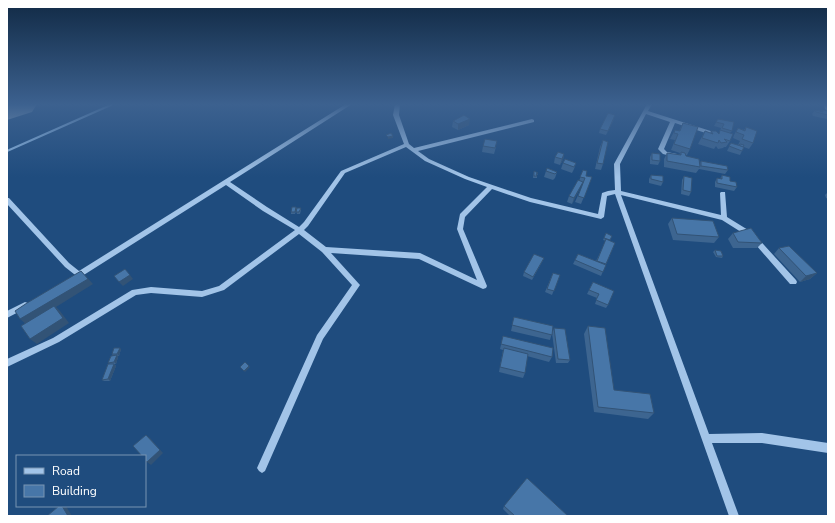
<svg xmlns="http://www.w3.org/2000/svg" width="835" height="523" viewBox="0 0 835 523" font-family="'Nunito Sans',sans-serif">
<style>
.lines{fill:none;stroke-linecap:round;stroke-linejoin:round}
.stream{stroke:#96c0e9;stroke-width:2}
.runway{fill:#8fa6be;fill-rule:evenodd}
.minor{fill:#a2c4e8;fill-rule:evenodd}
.wall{fill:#3d6590}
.shaded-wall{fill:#325376}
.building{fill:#4776a8;stroke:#325376}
</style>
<rect width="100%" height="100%" fill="#1f4c7e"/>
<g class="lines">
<polyline class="stream" points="7,151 113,104"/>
<polygon class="runway" points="7,104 37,104 32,112 7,120"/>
<g class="minor">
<path d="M 346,104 L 352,104 L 230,182 L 267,207 L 299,227 L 304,222 L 341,171 L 404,144 L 393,115 L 395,104 L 400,104 L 399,115 L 409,144 L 414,148 L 532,119 L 534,120 L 534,122 L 418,151 L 429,159 L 469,177 L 531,198 L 598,214 L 602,193 L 608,191 L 615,190 L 614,164 L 647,104 L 652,104 L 648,111 L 720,134 L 720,136 L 718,137 L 675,123 L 664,149 L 667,152 L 677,154 L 678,155 L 675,157 L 663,154 L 658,149 L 670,122 L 646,114 L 620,164 L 621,191 L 721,215 L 720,193 L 721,192 L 725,192 L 727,217 L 753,233 L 796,280 L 797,282 L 796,284 L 790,284 L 749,237 L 722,220 L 621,195 L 709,434 L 762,433 L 828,443 L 828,453 L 762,443 L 712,443 L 739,516 L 729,516 L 615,194 L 607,196 L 604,217 L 601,219 L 530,202 L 492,189 L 465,217 L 463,229 L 487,286 L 486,288 L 483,289 L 419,259 L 331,253 L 360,285 L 323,339 L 265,471 L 262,473 L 259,471 L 257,468 L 317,335 L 352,285 L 322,252 L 299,234 L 224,290 L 202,297 L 151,293 L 136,295 L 59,342 L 7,367 L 7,359 L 53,338 L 132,290 L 151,287 L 202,291 L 219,286 L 295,230 L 263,211 L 226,185 L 79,278 L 65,267 L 7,204 L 7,198 L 9,198 L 69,263 L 79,271 ZM 406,147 L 425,161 L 465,179 L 487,187 L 460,214 L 457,229 L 477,280 L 420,253 L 326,247 L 304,230 L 308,226 L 345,173 Z"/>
<polygon points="824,104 828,104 828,111 825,109"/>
<polygon points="25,302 28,303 29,305 28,307 7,318 7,311"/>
</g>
</g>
<g class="wall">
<polygon points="815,110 821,111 822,110 828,111 828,118 827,119 813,116 812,114"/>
<polygon points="614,119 606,135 599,133 600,129"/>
<polygon points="718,119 732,131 730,133 730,141 726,147 724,147 723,148 718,149 716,146 714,149 698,144 705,131 710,133 711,131 719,134 721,128 714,126"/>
<polygon points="453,121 469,125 458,130 452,127"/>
<polygon points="683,123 690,149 687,155 686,155 686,156 700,163 701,161 728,170 725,174 699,169 696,173 664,167 664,159 667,153 679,155 680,153 671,150 675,140 670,139 675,130 679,131"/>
<polygon points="746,127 753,143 749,149 744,147 740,155 727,151 731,143 738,145 740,141 733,138 734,135 738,128 744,130"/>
<polygon points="603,140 603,164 601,170 595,169 600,147"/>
<polygon points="483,146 496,147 494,154 482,152"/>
<polygon points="652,153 660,161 658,165 650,164 650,157"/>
<polygon points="564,154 563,160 560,165 554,163 555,157"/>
<polygon points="563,163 576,163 574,169 572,173 561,169"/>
<polygon points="583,170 586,176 592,177 581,204 575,202 583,184 582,184 572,204 567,202 569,196 579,181"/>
<polygon points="534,171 538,175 537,175 537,178 533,178"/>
<polygon points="546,171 557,172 555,178 553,180 544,177"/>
<polygon points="651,175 663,182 661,186 649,183 649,179"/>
<polygon points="722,175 737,187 734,191 715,187 715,182 717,178 720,179"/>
<polygon points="684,176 691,192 689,196 681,194 682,180"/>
<polygon points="827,193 828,193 828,199 826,198 825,195"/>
<polygon points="296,207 297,209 301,208 301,210 300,214 297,214 296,211 295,214 291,214 291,212"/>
<polygon points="672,218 719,237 714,243 673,240 668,224"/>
<polygon points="606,233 610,241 615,243 601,276 573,264 578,254 596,261 606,241 603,240"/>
<polygon points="733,233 762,243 757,248 733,248 728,239"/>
<polygon points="779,248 817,273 810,279 800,282 774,254"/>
<polygon points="715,250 723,256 722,258 716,257 713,252"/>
<polygon points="544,258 542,262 532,280 523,276 524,272"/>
<polygon points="553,273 560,275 552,295 545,292"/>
<polygon points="593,282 608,305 606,308 595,304 597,298 587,294"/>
<polygon points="514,317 553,331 554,328 570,360 568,363 556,363 552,333 550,340 511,331"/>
<polygon points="588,326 614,390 654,413 648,419 594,412 584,334"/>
<polygon points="503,336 552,357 549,362 527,356 525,373 523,378 499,372 503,350 500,349"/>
<polygon points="121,349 119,356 117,356 118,357 116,364 114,364 116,366 110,381 104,381 102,380 110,364 108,363 113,356 112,354"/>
<polygon points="504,506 568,516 510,516 503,509"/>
</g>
<g class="shaded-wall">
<polygon points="470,119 469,125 458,130 458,124"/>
<polygon points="393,136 393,138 388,139 388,137"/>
<polygon points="564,154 563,160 560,165 562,159"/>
<polygon points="583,182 572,204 574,198"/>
<polygon points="81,271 93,284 56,307 60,311 69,323 37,344 30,339 27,325 20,319"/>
<polygon points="817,273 810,279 800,282 806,276"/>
<polygon points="130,275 133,279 123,286 119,282"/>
<polygon points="120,348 121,349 119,356 117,354"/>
<polygon points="117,355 118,357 116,364 114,362"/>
<polygon points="114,364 116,366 110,381 108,379"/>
<polygon points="249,366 250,367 245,372 244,371"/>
<polygon points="146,435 150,438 163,453 151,465 147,462"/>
<polygon points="62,506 66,506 72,516 68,516"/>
</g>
<g class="building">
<polygon points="815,110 823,112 822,110 828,111 828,115 816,112"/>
<polygon points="608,113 615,115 608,131 600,129"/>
<polygon points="464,115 470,119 458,124 453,121"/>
<polygon points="718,119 734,122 732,131 722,128 724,124 716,122"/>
<polygon points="683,123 698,127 690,149 674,144 678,134 674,133 675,130 680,131"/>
<polygon points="746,127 757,131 753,143 742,139 744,135 736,132 738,128 745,131"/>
<polygon points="720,130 733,134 730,141 724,139 727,142 721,143 719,140 718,143 702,138 705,131 713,134 711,131 716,131 719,134"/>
<polygon points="391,133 393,136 388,137 386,135"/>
<polygon points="485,139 497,141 495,148 483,146"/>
<polygon points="603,140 608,142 603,164 597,163"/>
<polygon points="731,143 744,147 742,151 729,146"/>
<polygon points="740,144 744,145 743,147 739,145"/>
<polygon points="558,152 564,154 562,159 555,157"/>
<polygon points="681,152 685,153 686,156 699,159 700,167 667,161 667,153 681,155"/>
<polygon points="652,153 660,154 660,161 652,160"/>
<polygon points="565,159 576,163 574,167 563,163"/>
<polygon points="701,161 727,166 728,170 701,166"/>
<polygon points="547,168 557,172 555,174 546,171"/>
<polygon points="583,170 587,171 586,176 592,177 584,198 578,196 585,178 580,177"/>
<polygon points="534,171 538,173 536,174 537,176 534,176"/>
<polygon points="651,175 663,176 663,182 651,179"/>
<polygon points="722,175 730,177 730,181 736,182 737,187 717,183 717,178 722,179"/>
<polygon points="684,176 692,178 691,192 683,190"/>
<polygon points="578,180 583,182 574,198 569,196"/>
<polygon points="292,207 296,207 295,212 291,212"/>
<polygon points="297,208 301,208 299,212 296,212"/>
<polygon points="672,218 713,221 719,237 677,234"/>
<polygon points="751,228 762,243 738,242 733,233"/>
<polygon points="606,233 612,236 610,240 604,238"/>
<polygon points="606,239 615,243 606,264 597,261"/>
<polygon points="789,246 817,273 806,276 779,248"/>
<polygon points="715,250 721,251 723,256 717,256"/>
<polygon points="534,254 544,258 533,277 524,272"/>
<polygon points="578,254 606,265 603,272 575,260"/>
<polygon points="125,269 130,275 119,282 114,276"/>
<polygon points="81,271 88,279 20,319 15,311 27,303"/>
<polygon points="553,273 560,275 554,291 547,289"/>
<polygon points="593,282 614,291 608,305 596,300 599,294 589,290"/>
<polygon points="54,306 63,318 30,339 21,326"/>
<polygon points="514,317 553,326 552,335 512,325"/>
<polygon points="588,326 605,328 614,390 650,394 654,413 598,407"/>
<polygon points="554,328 565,329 570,360 558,359"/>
<polygon points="503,336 553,348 552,357 501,344"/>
<polygon points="114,348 120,348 117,354 112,354"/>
<polygon points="504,348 528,354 525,373 500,367"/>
<polygon points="117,355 114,362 108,363 111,356"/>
<polygon points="245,362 249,366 244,371 240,367"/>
<polygon points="108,364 114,364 108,379 102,380"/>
<polygon points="146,435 160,450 147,462 145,460 145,456 142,456 133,446"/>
<polygon points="527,478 568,516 515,516 504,506"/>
<polygon points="59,506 62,506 68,516 47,516"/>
</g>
<linearGradient id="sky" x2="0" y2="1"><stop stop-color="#112a45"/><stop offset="0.59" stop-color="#3c618f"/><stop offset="1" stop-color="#3c618f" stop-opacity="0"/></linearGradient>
<rect width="835" height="177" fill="url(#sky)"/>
<rect width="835" height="523" fill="none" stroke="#ffffff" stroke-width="16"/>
<rect x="16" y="455" width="130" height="52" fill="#1f4c7e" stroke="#7994b2"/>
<rect x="24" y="468" width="20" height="6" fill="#a2c4e8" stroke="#7994b2"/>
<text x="52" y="475" font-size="12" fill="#ffffff">Road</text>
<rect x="24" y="485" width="20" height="12" fill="#4776a8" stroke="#7994b2"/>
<text x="52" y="495" font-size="12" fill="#ffffff">Building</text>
</svg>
